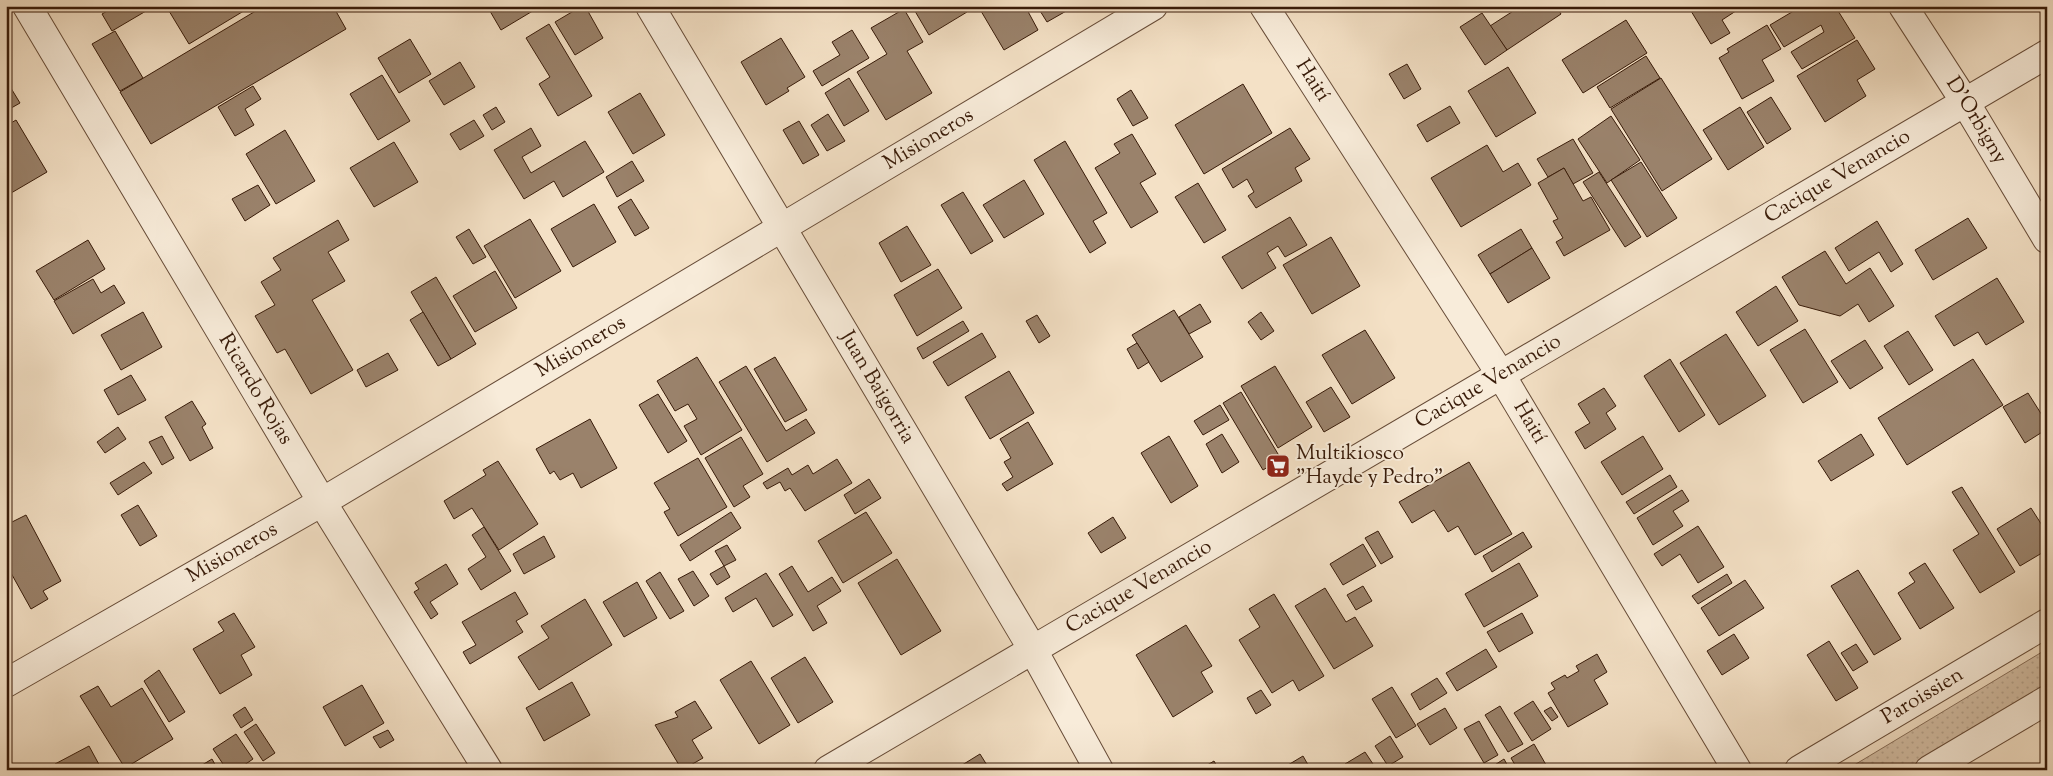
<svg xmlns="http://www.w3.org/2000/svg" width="2053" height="776" viewBox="0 0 2053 776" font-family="'Sorts Mill Goudy',serif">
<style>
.grass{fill:url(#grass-dots);stroke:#866d58}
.building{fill:#9a826b;stroke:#381b09}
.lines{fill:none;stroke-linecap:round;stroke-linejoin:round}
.street-casing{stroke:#674c38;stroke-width:30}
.street{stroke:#f8ecda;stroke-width:28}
.labels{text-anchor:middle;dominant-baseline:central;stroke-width:4;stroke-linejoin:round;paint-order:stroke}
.street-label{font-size:21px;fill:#381b09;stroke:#f8ecda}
.poi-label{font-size:21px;fill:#381b09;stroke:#f8ecda;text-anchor:start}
</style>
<defs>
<pattern id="grass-dots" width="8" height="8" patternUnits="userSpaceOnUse" patternTransform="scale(1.25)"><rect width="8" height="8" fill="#d4bfa6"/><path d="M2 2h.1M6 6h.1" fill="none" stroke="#b7a48e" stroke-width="1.8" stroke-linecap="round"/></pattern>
</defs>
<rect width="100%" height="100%" fill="#f4e1c6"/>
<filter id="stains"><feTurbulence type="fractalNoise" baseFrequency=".004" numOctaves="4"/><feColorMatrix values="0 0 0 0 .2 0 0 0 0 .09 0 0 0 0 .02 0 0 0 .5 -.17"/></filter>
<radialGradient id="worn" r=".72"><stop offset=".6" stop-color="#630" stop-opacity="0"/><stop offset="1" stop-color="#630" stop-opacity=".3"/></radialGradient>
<polygon class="grass" points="2047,649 2047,691 1915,770 1846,770"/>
<g class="building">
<polygon points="116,6 143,6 146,11 112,31 102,14"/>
<polygon points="166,6 252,6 189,44"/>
<polygon points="264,6 333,6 346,29 151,144 120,92"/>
<polygon points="487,6 541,6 501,30"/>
<polygon points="582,6 585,6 603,38 575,55 555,22"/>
<polygon points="912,6 964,6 967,12 929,35"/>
<polygon points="978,6 1025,6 1038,30 1004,50"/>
<polygon points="1037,6 1065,6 1068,10 1047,22"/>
<polygon points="1521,6 1556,6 1561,14 1507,50 1490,26"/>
<polygon points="1688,6 1742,6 1742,7 1722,20 1730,33 1711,44"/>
<polygon points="1802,6 1835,6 1855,38 1802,69 1791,52 1824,32 1821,25 1784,47 1770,25"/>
<polygon points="904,9 923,42 907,51 932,93 886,120 857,72 887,54 871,28"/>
<polygon points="1482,13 1507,50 1485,65 1460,27"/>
<polygon points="1626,20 1647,53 1583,93 1562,60"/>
<polygon points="549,24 592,96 558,116 539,84 550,77 526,38"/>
<polygon points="1767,25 1781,49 1762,60 1774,81 1742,99 1719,58 1729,52 1727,49"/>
<polygon points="852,30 869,58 822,86 813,71 840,55 832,42"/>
<polygon points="115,31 143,78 120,91 92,44"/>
<polygon points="781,38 805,77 787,88 789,91 766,105 741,62"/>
<polygon points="410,39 431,74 399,93 378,58"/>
<polygon points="1857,40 1875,69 1857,80 1866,96 1825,122 1797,76"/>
<polygon points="1646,56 1660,78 1610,108 1597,87"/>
<polygon points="460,62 475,87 444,105 429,81"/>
<polygon points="1407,64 1421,89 1404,99 1389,74"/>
<polygon points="1508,67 1536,113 1496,137 1468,91"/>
<polygon points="382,75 410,121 378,140 350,94"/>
<polygon points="849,78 869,111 844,126 825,93"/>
<polygon points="1661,78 1712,159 1662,191 1611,109"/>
<polygon points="6,80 20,103 6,111"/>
<polygon points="1243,84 1272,133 1204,174 1175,125"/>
<polygon points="253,86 261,99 245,109 254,125 235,136 218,107"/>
<polygon points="1131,90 1148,118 1133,126 1117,99"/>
<polygon points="640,93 665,135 633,154 608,112"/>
<polygon points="1771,97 1791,129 1767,144 1747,112"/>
<polygon points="1450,106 1460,123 1427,142 1417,125"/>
<polygon points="496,107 505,122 492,130 483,115"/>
<polygon points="1740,107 1764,147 1728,170 1703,130"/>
<polygon points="828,114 845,141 827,151 811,125"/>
<polygon points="1611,116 1640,160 1607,183 1578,139"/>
<polygon points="16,120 47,172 6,196 6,126"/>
<polygon points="474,120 484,136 460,150 450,134"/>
<polygon points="799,121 819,155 803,164 783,130"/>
<polygon points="531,128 541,146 522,157 531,173 585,141 604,172 563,197 554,181 524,199 494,150"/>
<polygon points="1290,128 1310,159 1295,168 1302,181 1256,208 1248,196 1254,192 1247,179 1233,188 1222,169"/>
<polygon points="285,130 315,181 276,204 246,154"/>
<polygon points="1132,134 1156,174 1140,183 1158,212 1131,228 1095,168 1120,153 1114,144"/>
<polygon points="1573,139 1593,173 1573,184 1564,168 1548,177 1537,159"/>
<polygon points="1065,141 1107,213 1093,221 1106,243 1090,253 1034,160"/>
<polygon points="394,142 418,182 374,207 350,168"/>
<polygon points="1487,145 1503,172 1518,163 1531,185 1461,227 1431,178"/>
<polygon points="632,161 644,181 617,197 606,177"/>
<polygon points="1641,162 1677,218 1647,237 1611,180"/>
<polygon points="1564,168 1583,201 1591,197 1610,230 1564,256 1556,242 1563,238 1553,221 1558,219 1538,183"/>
<polygon points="1599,172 1641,237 1625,247 1583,182"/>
<polygon points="1024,180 1044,214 1004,238 983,205"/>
<polygon points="1198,183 1226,230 1204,243 1175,197"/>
<polygon points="258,185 270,205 245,221 232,199"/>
<polygon points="963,192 993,241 971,254 941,205"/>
<polygon points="631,199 649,228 635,236 618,207"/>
<polygon points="594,204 616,242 573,267 551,229"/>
<polygon points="1290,217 1307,245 1285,257 1278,246 1267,253 1276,268 1242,289 1222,257"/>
<polygon points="1968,218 1987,248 1933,280 1915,250"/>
<polygon points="530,219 561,271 515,298 484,246"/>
<polygon points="338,220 349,240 328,252 345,281 312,300 353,370 311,394 285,349 277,353 255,316 275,305 261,282 281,270 273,258"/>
<polygon points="1877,221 1903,264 1891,272 1879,252 1849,271 1835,248"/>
<polygon points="907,226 931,265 901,282 879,243"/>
<polygon points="469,229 486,257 473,264 456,237"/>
<polygon points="1521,229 1532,248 1490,274 1478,255"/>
<polygon points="1331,237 1360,286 1312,314 1283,265"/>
<polygon points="88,240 105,269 54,300 36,271"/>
<polygon points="1532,248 1550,278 1508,303 1490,274"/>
<polygon points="1825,251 1846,284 1870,268 1894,306 1869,322 1858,304 1840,316 1799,305 1782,277"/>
<polygon points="938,269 962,308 917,336 894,295"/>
<polygon points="495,271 517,308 475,332 453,296"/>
<polygon points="436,277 476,344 451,359 411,292"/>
<polygon points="1997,278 2024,322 1986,345 1978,332 1954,346 1935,316"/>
<polygon points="93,279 101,293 114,285 125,303 73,334 54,301"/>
<polygon points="1776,286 1798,321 1758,346 1736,312"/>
<polygon points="1200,304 1211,322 1189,334 1179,317"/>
<polygon points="1174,310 1203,357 1161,382 1132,335"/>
<polygon points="143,312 162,347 121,370 101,335"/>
<polygon points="423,312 451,359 438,366 410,320"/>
<polygon points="1261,312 1274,331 1261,340 1248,322"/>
<polygon points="1037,315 1050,336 1039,343 1026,321"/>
<polygon points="963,321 969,331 923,359 917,348"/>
<polygon points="1805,329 1838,382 1803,403 1770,350"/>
<polygon points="1365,330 1395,378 1352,404 1322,355"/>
<polygon points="1908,331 1933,370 1909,385 1884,346"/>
<polygon points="982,333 996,357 948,386 933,362"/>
<polygon points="1726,334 1766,396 1719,425 1680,363"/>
<polygon points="1865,340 1883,368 1850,389 1831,361"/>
<polygon points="1137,343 1149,362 1138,369 1127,349"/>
<polygon points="388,353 398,370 366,387 357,370"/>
<polygon points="697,357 742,430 701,455 684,426 697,419 688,404 675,411 657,381"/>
<polygon points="775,357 807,410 785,422 754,369"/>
<polygon points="1670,359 1705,415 1679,432 1644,376"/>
<polygon points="1973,359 2003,405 1907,465 1878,418"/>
<polygon points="746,366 786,431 806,419 815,433 767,462 719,382"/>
<polygon points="1275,366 1312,427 1278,448 1241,386"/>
<polygon points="1009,371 1034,413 990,439 965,397"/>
<polygon points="131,375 146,400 118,415 104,390"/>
<polygon points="1331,387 1350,417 1324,432 1306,402"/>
<polygon points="1604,388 1616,406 1606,413 1616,429 1585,449 1575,432 1590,423 1578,404"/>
<polygon points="1241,392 1281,459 1263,470 1223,403"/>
<polygon points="2028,393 2047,423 2047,429 2025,443 2003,407"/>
<polygon points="658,394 687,441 668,453 639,405"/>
<polygon points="192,401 206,424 202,427 213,448 190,461 165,417"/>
<polygon points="1220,405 1229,420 1203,435 1194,421"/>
<polygon points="590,419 617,468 581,488 573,473 560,480 554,471 550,474 536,449"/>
<polygon points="1028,422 1053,464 1007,491 1002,484 1013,477 1004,462 1011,458 1000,439"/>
<polygon points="118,427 126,439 105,453 97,442"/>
<polygon points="1222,434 1239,462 1222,473 1206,444"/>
<polygon points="1861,434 1874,455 1831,481 1818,461"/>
<polygon points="162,436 174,458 162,465 149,442"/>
<polygon points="1169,436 1198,486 1171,503 1141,453"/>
<polygon points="1643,436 1663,469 1622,495 1601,462"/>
<polygon points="741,437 763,474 743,486 750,497 734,507 705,458"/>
<polygon points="698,458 727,507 678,536 664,512 670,509 654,483"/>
<polygon points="837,459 852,483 805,511 790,488 785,491 780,482 767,489 763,483 788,468 792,475 808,465 813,474"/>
<polygon points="498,461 538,524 499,550 472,508 454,519 444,501 486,475 483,470"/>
<polygon points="144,462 152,473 118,495 110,483"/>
<polygon points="1469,462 1512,534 1475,555 1458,526 1448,532 1434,510 1412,523 1399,502"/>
<polygon points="1670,475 1677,487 1634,514 1626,502"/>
<polygon points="869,479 881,498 855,514 844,495"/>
<polygon points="1962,487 2015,572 1980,593 1953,550 1979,534 1952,492"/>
<polygon points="1682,490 1689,501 1673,511 1683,526 1653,545 1637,518"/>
<polygon points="138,505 157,536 140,546 121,515"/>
<polygon points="2031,508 2047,533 2047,550 2020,566 1997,529"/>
<polygon points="731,512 741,528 690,561 680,545"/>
<polygon points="866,512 892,553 843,583 818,541"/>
<polygon points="26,515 61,581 43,591 48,599 31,609 6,564 6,557 11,554 6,544 6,525"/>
<polygon points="1113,517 1126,538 1101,553 1088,533"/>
<polygon points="1698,526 1724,567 1698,583 1680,554 1662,566 1654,554"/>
<polygon points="484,527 511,571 481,590 468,569 486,557 472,535"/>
<polygon points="1378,531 1393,557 1381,564 1365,538"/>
<polygon points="1523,532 1532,547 1492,572 1483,556"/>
<polygon points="544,536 555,557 524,574 513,554"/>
<polygon points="1363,544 1376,566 1343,585 1330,564"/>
<polygon points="727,545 736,560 724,566 715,551"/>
<polygon points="897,559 941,631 901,655 858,583"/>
<polygon points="1519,563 1538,596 1484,627 1465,594"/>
<polygon points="1925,563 1954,608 1920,629 1898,593 1915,582 1909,573"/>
<polygon points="446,564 458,584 430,602 438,614 431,619 414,592 419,589 415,583"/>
<polygon points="724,566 730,577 717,585 710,574"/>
<polygon points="792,566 808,592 832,577 841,591 817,606 827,623 813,631 779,574"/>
<polygon points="1858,570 1901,639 1874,655 1831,586"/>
<polygon points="693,571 709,596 694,606 678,579"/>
<polygon points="660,572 684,611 670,619 646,581"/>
<polygon points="766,573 793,615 773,627 756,598 733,612 725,598"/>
<polygon points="1727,574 1732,583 1698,604 1692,596"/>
<polygon points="1745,580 1764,608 1719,636 1701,608"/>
<polygon points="637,582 657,618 624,637 603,602"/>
<polygon points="1363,586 1372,601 1356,610 1347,595"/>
<polygon points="1325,588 1346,622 1355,617 1373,646 1334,669 1295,606"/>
<polygon points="515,592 528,614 516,621 523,632 470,664 463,652 476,645 462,622"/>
<polygon points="1274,594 1324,676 1299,691 1293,680 1272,693 1239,640 1260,627 1249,609"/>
<polygon points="585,599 612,645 539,690 518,657 549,638 541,626"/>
<polygon points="234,613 255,647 241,655 252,675 220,694 193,649 224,631 218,622"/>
<polygon points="1522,613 1533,633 1499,652 1487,632"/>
<polygon points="1186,625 1212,666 1201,672 1213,692 1173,717 1136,655"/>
<polygon points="1734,634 1749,658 1722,675 1707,651"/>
<polygon points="1829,641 1858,688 1836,701 1807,655"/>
<polygon points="1856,644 1868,662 1853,671 1841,653"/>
<polygon points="1486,649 1497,667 1457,691 1446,673"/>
<polygon points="1597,654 1607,672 1594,680 1608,704 1568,727 1548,693 1555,689 1551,683 1565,675 1567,678 1579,671 1576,666"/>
<polygon points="805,657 833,702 798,723 771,678"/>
<polygon points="751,661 790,725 759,744 720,680"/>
<polygon points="159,670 185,712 169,722 144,681"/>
<polygon points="1437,678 1447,693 1420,710 1411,694"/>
<polygon points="572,682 590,715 544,741 526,708"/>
<polygon points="362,685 384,723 345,746 323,707"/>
<polygon points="98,686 111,707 142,688 173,739 125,768 80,696"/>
<polygon points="1392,687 1416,726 1396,738 1372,699"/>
<polygon points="1261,690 1271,705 1256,714 1247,698"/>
<polygon points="695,701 712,728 692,740 703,758 682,770 655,725 678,717 675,712"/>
<polygon points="1533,701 1551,729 1532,741 1514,713"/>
<polygon points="1500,706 1523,744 1508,752 1485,715"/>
<polygon points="245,707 253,720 241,728 233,715"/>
<polygon points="1551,707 1558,717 1552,721 1544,711"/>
<polygon points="1445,708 1457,728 1430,745 1417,724"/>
<polygon points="1479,721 1498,755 1484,763 1464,729"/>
<polygon points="256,724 275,753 263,761 244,732"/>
<polygon points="388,730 394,740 380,748 373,737"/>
<polygon points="236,734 253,759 237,770 227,770 213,749"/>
<polygon points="1390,736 1403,757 1388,766 1375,746"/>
<polygon points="1534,744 1549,770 1518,770 1511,758"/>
<polygon points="89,746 102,770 58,770 55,764"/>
<polygon points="1365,752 1377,770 1348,770 1345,764"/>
<polygon points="980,754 990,770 954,770"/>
<polygon points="1303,756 1311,770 1284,770 1283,768"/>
<polygon points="212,759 218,770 194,770"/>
<polygon points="1504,759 1510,770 1487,770"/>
<polygon points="1214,761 1219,770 1199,770"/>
<polygon points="1338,765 1341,770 1331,770"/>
</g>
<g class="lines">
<g class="street-casing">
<g id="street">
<path id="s1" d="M 27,6 L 322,502 L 488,770"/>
<path id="s2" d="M 650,6 L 1033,650 L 1099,770"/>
<path id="s3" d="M 1264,6 L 1501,375 L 1737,770"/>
<path id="s4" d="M 1903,6 L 1965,102 L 2047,239"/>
<path id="s5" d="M 6,683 L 322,502 L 1153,6"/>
<path id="s6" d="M 828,770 L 2047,54"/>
<path id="s7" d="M 1799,770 L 2047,623"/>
<polyline points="1929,770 2047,700"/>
</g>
</g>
<use href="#street" class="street"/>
</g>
<defs>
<g id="supermarket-square" transform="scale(1.25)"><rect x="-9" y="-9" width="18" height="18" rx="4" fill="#8f2418" stroke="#f8ecda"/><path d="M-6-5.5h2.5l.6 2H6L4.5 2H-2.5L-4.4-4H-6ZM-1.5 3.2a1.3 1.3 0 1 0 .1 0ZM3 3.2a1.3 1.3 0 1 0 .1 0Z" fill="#fff"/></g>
</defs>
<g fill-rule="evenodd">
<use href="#supermarket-square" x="1278" y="466"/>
</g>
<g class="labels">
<g class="street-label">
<text stroke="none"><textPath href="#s3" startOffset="89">Haití</textPath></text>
<text stroke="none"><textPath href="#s4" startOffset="136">D'Orbigny</textPath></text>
<text stroke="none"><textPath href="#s5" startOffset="1071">Misioneros</textPath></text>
<text stroke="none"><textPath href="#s6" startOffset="1171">Cacique Venancio</textPath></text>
<text stroke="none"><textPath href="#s5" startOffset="666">Misioneros</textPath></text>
<text stroke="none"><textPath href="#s6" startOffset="766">Cacique Venancio</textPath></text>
<text stroke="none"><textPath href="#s2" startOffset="444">Juan Baigorria</textPath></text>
<text stroke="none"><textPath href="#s1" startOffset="446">Ricardo Rojas</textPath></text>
<text stroke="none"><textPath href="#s3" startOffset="494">Haití</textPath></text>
<text stroke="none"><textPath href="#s5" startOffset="261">Misioneros</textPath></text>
<text stroke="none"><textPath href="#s6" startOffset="361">Cacique Venancio</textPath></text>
<text stroke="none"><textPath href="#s7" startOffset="144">Paroissien</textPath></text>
</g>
<g class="poi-label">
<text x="1296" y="454">Multikiosco<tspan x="1296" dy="24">"Hayde y Pedro"</tspan></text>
</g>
</g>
<rect width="2053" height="776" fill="none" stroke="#f4e1c6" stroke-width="25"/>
<rect x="8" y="8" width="2038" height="761" fill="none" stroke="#381b09" stroke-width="2.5"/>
<rect x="12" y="12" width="2028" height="751" fill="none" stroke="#381b09"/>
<rect width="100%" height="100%" filter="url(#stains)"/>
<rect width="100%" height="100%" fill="url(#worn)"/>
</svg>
